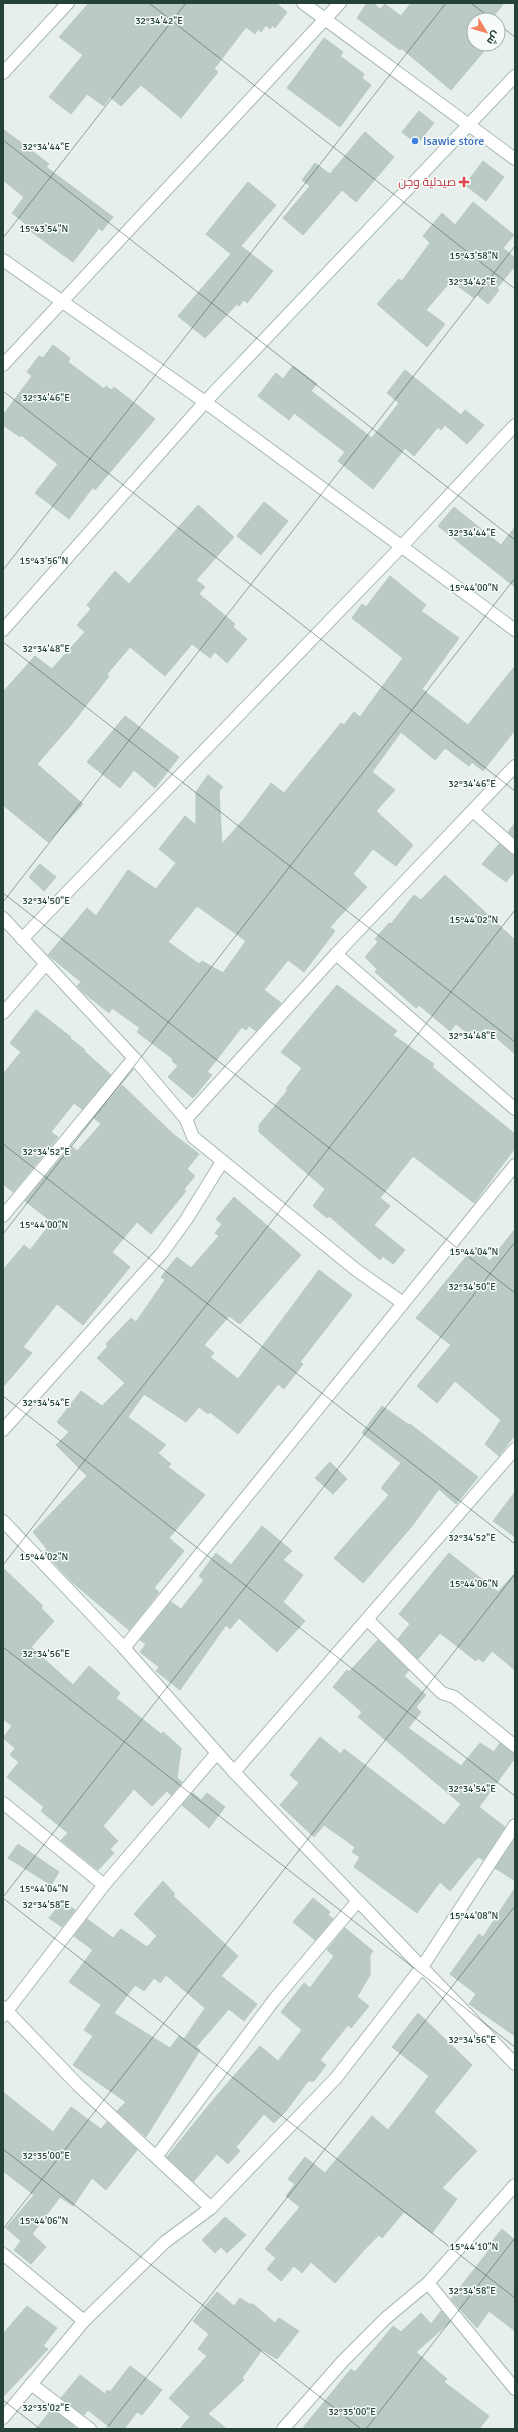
<svg xmlns="http://www.w3.org/2000/svg" width="518" height="2432" viewBox="0 0 518 2432" font-family="Signika,Cairo,sans-serif">
<style>
.building{fill:#bbcac4;stroke:#b8c9c2;fill-rule:evenodd}
.lines{fill:none;stroke-linecap:round;stroke-linejoin:round}
.street-casing{stroke:#a8b8b2;stroke-width:14}
.secondary-casing{stroke:#a4bbb3;stroke-width:14}
.street{stroke:#fff;stroke-width:12}
.secondary{stroke:#fff;stroke-width:12}
.ticks{fill:none;stroke:#24423a;stroke-width:1;stroke-opacity:0.45}
.shop-dot{fill:#3f7fe0;stroke:#f7fbf9;stroke-width:1.5}
.health-dot{fill:#e0444e;stroke:#f7fbf9;stroke-width:1.5}
.labels{text-anchor:middle;dominant-baseline:central;stroke-width:3;stroke-linejoin:round;paint-order:stroke}
.shop-label{font-size:12px;fill:#366cbe;stroke:#f7fbf9;text-anchor:start}
.health-label{font-size:12px;fill:#be3a42;stroke:#f7fbf9;text-anchor:end}
.ticks-label{font-size:10px;text-anchor:middle;fill:#24423a;stroke:#f7fbf9;stroke-width:3;stroke-linejoin:round;paint-order:stroke}
</style>
<rect width="100%" height="100%" fill="#e6efeb"/>
<g class="building">
<polygon points="89,3 276,3 287,12 275,28 273,25 270,29 266,25 261,32 258,29 255,34 246,27 214,69 218,72 181,118 141,85 121,106 110,97 104,106 87,94 71,114 49,97 83,55 59,37"/>
<polygon points="367,3 373,3 380,9 385,4 401,16 411,3 504,3 492,18 494,20 474,20 474,44 478,44 484,51 451,90 401,48 400,50 357,18"/>
<polygon points="324,38 343,52 340,56 364,74 362,78 371,85 340,127 287,88"/>
<polygon points="419,111 434,123 417,144 402,132"/>
<polygon points="3,129 49,164 46,167 113,217 102,231 99,228 73,262 25,227 27,225 12,213 24,197 3,180"/>
<polygon points="365,132 394,157 356,202 342,190 303,235 283,218 310,186 302,180 315,163 330,174"/>
<polygon points="483,161 504,177 486,201 465,185"/>
<polygon points="248,182 276,205 241,246 273,271 247,303 244,300 239,306 237,304 205,338 178,316 231,254 206,234"/>
<polygon points="473,202 514,235 503,248 515,258 515,266 497,288 499,290 488,304 476,294 474,298 451,281 426,310 445,324 427,347 377,304 399,279 402,281 430,243 423,236 442,213 455,225"/>
<polygon points="53,345 70,358 68,362 104,389 106,386 111,390 114,387 155,419 95,490 93,487 69,519 35,493 58,464 21,435 20,437 3,425 3,415 32,376 27,372 39,356 43,358"/>
<polygon points="293,366 317,384 311,391 372,438 399,403 387,393 405,370 461,415 465,410 484,425 467,444 445,425 441,430 438,427 414,456 405,448 373,489 338,461 345,452 294,413 289,420 258,396 276,373 283,379"/>
<polygon points="264,502 288,521 261,555 237,536"/>
<polygon points="198,505 234,537 196,580 205,587 199,594 235,624 233,627 247,639 227,663 215,652 210,658 192,644 165,676 130,647 107,674 109,676 71,725 37,764 83,804 48,842 3,805 3,692 35,656 52,669 85,632 77,625 91,609 87,605 115,571 129,584"/>
<polygon points="454,507 501,545 515,527 515,587 438,526"/>
<path d="M 390,576 L 426,605 L 421,611 L 459,638 L 422,689 L 468,725 L 515,666 L 515,730 L 483,771 L 472,762 L 469,766 L 445,748 L 435,760 L 401,732 L 372,772 L 395,790 L 376,811 L 413,845 L 396,866 L 373,849 L 353,874 L 367,887 L 330,927 L 335,931 L 304,972 L 288,960 L 264,990 L 281,1003 L 256,1031 L 249,1026 L 246,1030 L 242,1027 L 207,1072 L 212,1075 L 193,1098 L 168,1077 L 178,1066 L 172,1061 L 173,1059 L 137,1032 L 140,1028 L 112,1008 L 109,1013 L 84,993 L 77,986 L 81,982 L 48,955 L 87,908 L 96,916 L 128,870 L 156,889 L 176,863 L 159,849 L 185,816 L 196,825 L 196,792 L 208,775 L 223,787 L 219,791 L 222,844 L 244,819 L 271,783 L 284,793 L 341,723 L 344,725 L 354,712 L 360,717 L 403,658 L 352,618 L 362,604 L 366,607 ZM 197,906 L 246,941 L 223,973 L 202,961 L 199,964 L 168,942 Z"/>
<polygon points="125,716 179,757 155,788 134,770 120,788 87,762"/>
<polygon points="515,823 515,838 508,832"/>
<polygon points="499,844 515,855 515,871 506,882 482,864"/>
<polygon points="40,864 56,877 44,891 29,877"/>
<polygon points="445,875 515,940 515,1054 485,1028 475,1039 456,1024 450,1031 419,1005 416,1008 375,972 377,969 365,957 378,942 375,939 389,923 391,924 414,895 421,900"/>
<polygon points="337,985 397,1031 393,1035 434,1064 432,1067 515,1134 515,1148 474,1203 413,1156 380,1198 390,1206 374,1225 405,1250 393,1264 383,1256 380,1260 329,1216 327,1218 313,1206 325,1189 259,1132 259,1125 288,1090 286,1089 302,1068 281,1052"/>
<polygon points="36,1010 71,1037 70,1038 85,1050 84,1051 111,1075 82,1109 74,1103 51,1132 58,1137 13,1192 3,1184 3,1074 21,1052 10,1043"/>
<polygon points="122,1085 173,1134 199,1154 187,1169 195,1176 184,1189 186,1191 151,1234 137,1222 112,1252 130,1267 83,1325 57,1304 23,1347 32,1353 3,1387 3,1270 24,1245 30,1250 52,1222 25,1201 71,1146 77,1151 101,1124 94,1118"/>
<polygon points="234,1197 301,1255 240,1324 229,1316 204,1345 214,1353 210,1357 238,1379 319,1270 352,1295 300,1362 303,1364 284,1389 278,1384 238,1434 210,1412 208,1414 199,1407 186,1422 144,1394 128,1417 166,1445 158,1453 171,1464 168,1467 205,1495 169,1538 184,1551 154,1588 159,1592 129,1630 72,1582 44,1552 47,1549 33,1532 87,1476 56,1445 69,1432 57,1422 81,1391 102,1406 125,1383 97,1358 108,1346 106,1344 131,1318 136,1322 165,1280 161,1277 177,1257 191,1268 219,1236 215,1233 222,1224 216,1219"/>
<polygon points="515,1229 515,1435 499,1456 485,1444 501,1420 455,1381 437,1403 417,1386 451,1345 416,1318 474,1247 490,1261"/>
<polygon points="382,1406 409,1425 410,1424 478,1477 456,1504 439,1489 412,1526 363,1583 334,1558 389,1495 381,1488 401,1463 362,1433"/>
<polygon points="330,1462 347,1479 333,1494 315,1478"/>
<polygon points="515,1492 515,1537 493,1521"/>
<polygon points="262,1526 292,1551 283,1560 303,1575 283,1602 305,1621 277,1652 239,1618 230,1629 226,1625 180,1690 156,1671 159,1667 140,1652 146,1644 140,1640 171,1602 181,1609 204,1580 199,1576 216,1553 231,1565"/>
<polygon points="449,1553 498,1592 515,1573 515,1670 492,1651 483,1662 478,1658 476,1661 440,1633 418,1659 398,1639 410,1624 399,1614"/>
<polygon points="3,1568 43,1606 41,1608 54,1621 31,1647 73,1685 89,1666 120,1693 116,1698 161,1734 163,1732 181,1748 177,1778 182,1782 171,1795 167,1791 152,1806 134,1789 103,1826 118,1841 110,1849 114,1853 98,1870 61,1840 68,1833 41,1811 44,1807 7,1777 19,1762 10,1755 15,1748 3,1738 12,1726 3,1719"/>
<polygon points="378,1640 409,1670 404,1676 426,1695 416,1707 421,1712 408,1728 461,1766 480,1743 494,1752 500,1743 515,1753 515,1758 479,1807 505,1827 483,1860 479,1857 475,1860 450,1891 440,1882 417,1913 354,1867 360,1857 352,1852 355,1847 324,1825 314,1837 280,1805 299,1783 290,1775 320,1737 341,1754 344,1749 444,1825 461,1804 358,1717 362,1712 333,1687 347,1670 349,1672"/>
<polygon points="193,1793 201,1800 207,1793 225,1807 209,1828 182,1805"/>
<polygon points="515,1839 515,1881 495,1868"/>
<polygon points="18,1844 59,1872 51,1885 8,1858"/>
<path d="M 163,1881 L 175,1894 L 173,1896 L 238,1956 L 221,1976 L 257,2004 L 244,2021 L 229,2009 L 196,2047 L 200,2050 L 146,2137 L 117,2111 L 126,2102 L 73,2065 L 93,2036 L 84,2030 L 101,2005 L 103,2006 L 69,1982 L 93,1950 L 74,1936 L 87,1919 L 113,1938 L 121,1929 L 147,1947 L 157,1936 L 134,1914 ZM 166,1975 L 205,2008 L 184,2039 L 179,2036 L 170,2048 L 114,2013 L 135,1985 L 144,1991 L 154,1978 L 160,1983 Z"/>
<polygon points="515,1888 515,2036 469,2004 476,1994 450,1974 479,1934 483,1937"/>
<polygon points="313,1898 330,1912 328,1915 333,1919 315,1940 293,1922"/>
<polygon points="63,1901 75,1910 62,1927 49,1918"/>
<polygon points="345,1928 373,1951 370,1955 370,1975 357,1997 369,2006 351,2028 348,2025 320,2060 326,2065 314,2081 308,2081 286,2111 274,2123 264,2114 236,2147 240,2151 228,2164 217,2154 193,2182 167,2157 213,2100 260,2046 278,2061 302,2030 281,2012 304,1983 310,1988 334,1956 327,1950"/>
<polygon points="418,2013 472,2065 434,2112 477,2151 442,2188 457,2199 432,2233 404,2212 382,2238 379,2235 366,2248 335,2283 311,2262 302,2273 294,2266 281,2281 267,2269 276,2258 265,2249 300,2207 286,2196 295,2184 288,2179 305,2157 325,2173 372,2116 388,2130 413,2098 429,2076 392,2047"/>
<polygon points="3,2092 53,2132 71,2107 101,2129 107,2122 137,2150 106,2190 92,2178 73,2206 60,2197 32,2234 46,2247 31,2264 14,2250 21,2241 6,2228 34,2195 3,2171"/>
<polygon points="225,2217 246,2235 227,2253 221,2247 215,2253 202,2240"/>
<polygon points="502,2229 515,2240 515,2331 489,2311 477,2328 451,2299 493,2245 491,2243"/>
<polygon points="217,2292 234,2306 240,2298 249,2304 253,2304 275,2323 279,2318 299,2331 277,2359 262,2350 242,2378 244,2380 208,2414 227,2429 180,2429 190,2417 169,2398 207,2356 198,2349 209,2334 193,2321"/>
<polygon points="27,2306 57,2328 43,2346 48,2349 3,2397 3,2334"/>
<polygon points="441,2311 450,2322 416,2352 447,2379 444,2382 489,2416 479,2429 302,2429 351,2369 355,2372 393,2326 401,2332 421,2313 431,2324"/>
<polygon points="130,2366 162,2390 142,2415 137,2412 124,2429 112,2429 88,2410 84,2415 61,2398 80,2375 105,2394 107,2390 110,2392"/>
<polygon points="52,2409 75,2427 73,2429 36,2429"/>
</g>
<g class="lines">
<g class="street-casing">
<g id="street">
<polyline points="303,3 515,159"/>
<polyline points="3,73 68,3"/>
<polyline points="3,260 205,402 515,630"/>
<polyline points="3,365 340,3"/>
<polyline points="3,630 205,402"/>
<polyline points="473,811 515,848"/>
<polyline points="3,918 134,1058 186,1119 193,1137 355,1269 403,1303"/>
<polyline points="22,939 402,546 515,425"/>
<polyline points="336,954 515,1109"/>
<polyline points="3,1013 45,965"/>
<polyline points="186,1119 336,954 515,766"/>
<polyline points="3,1216 134,1058"/>
<polyline points="3,1430 162,1253 186,1220 222,1162"/>
<polyline points="3,1521 124,1648 234,1772 515,2064"/>
<polyline points="368,1620 442,1693 454,1697 515,1746"/>
<polyline points="124,1648 515,1165"/>
<polyline points="234,1772 515,1449"/>
<polyline points="3,1803 104,1885"/>
<polyline points="3,2007 78,2085 211,2208"/>
<polyline points="3,2016 104,1885 216,1754"/>
<polyline points="156,2157 274,2000 357,1902"/>
<polyline points="3,2254 84,2321"/>
<polyline points="428,2283 515,2389"/>
<polyline points="31,2384 90,2429"/>
<polyline points="3,2418 84,2321 165,2242 211,2208 336,2078 422,1967 515,1825"/>
<polyline points="283,2429 343,2361 386,2318 428,2283 515,2185"/>
</g>
</g>
<g class="secondary-casing">
<polyline id="secondary" points="205,402 515,76"/>
</g>
<use href="#street" class="street"/>
<use href="#secondary" class="secondary"/>
</g>
<path class="ticks" d="M 149,3 L 515,289M 471,3 L 493,20M 498,24 L 515,37M 3,140 L 515,540M 3,238 L 186,3M 3,391 L 515,791M 3,570 L 446,3M 3,642 L 515,1042M 3,893 L 515,1293M 3,902 L 515,246M 3,1144 L 515,1544M 3,1234 L 515,578M 3,1396 L 515,1796M 3,1565 L 515,910M 3,1647 L 515,2047M 3,1897 L 515,1242M 3,1898 L 515,2298M 3,2149 L 361,2429M 3,2229 L 515,1574M 3,2400 L 40,2429M 106,2429 L 515,1906M 366,2429 L 515,2238"/>
<circle class="shop-dot" cx="415" cy="141" r="4"/>
<path class="health-dot" d="M462 176h4v4h4v4h-4v4h-4v-4h-4v-4h4z"/>
<g class="labels">
<g class="shop-label">
<text x="423" y="141">Isawie store</text>
</g>
<g class="health-label">
<text x="456" y="182">صيدلية وجن</text>
</g>
</g>
<g class="ticks-label">
<text x="159" y="24">32°34'42"E</text>
<text x="46" y="150">32°34'44"E</text>
<text x="44" y="232">15°43'54"N</text>
<text x="474" y="259">15°43'58"N</text>
<text x="472" y="285">32°34'42"E</text>
<text x="46" y="401">32°34'46"E</text>
<text x="472" y="536">32°34'44"E</text>
<text x="44" y="564">15°43'56"N</text>
<text x="474" y="591">15°44'00"N</text>
<text x="46" y="652">32°34'48"E</text>
<text x="472" y="787">32°34'46"E</text>
<text x="46" y="904">32°34'50"E</text>
<text x="474" y="923">15°44'02"N</text>
<text x="472" y="1039">32°34'48"E</text>
<text x="46" y="1155">32°34'52"E</text>
<text x="44" y="1228">15°44'00"N</text>
<text x="474" y="1255">15°44'04"N</text>
<text x="472" y="1290">32°34'50"E</text>
<text x="46" y="1406">32°34'54"E</text>
<text x="472" y="1541">32°34'52"E</text>
<text x="44" y="1560">15°44'02"N</text>
<text x="474" y="1587">15°44'06"N</text>
<text x="46" y="1657">32°34'56"E</text>
<text x="472" y="1792">32°34'54"E</text>
<text x="44" y="1892">15°44'04"N</text>
<text x="46" y="1908">32°34'58"E</text>
<text x="474" y="1919">15°44'08"N</text>
<text x="472" y="2043">32°34'56"E</text>
<text x="46" y="2159">32°35'00"E</text>
<text x="44" y="2224">15°44'06"N</text>
<text x="474" y="2250">15°44'10"N</text>
<text x="472" y="2294">32°34'58"E</text>
<text x="46" y="2411">32°35'02"E</text>
<text x="352" y="2415">32°35'00"E</text>
</g>
<rect width="518" height="2432" fill="none" stroke="#24423a" stroke-width="8"/>
<g transform="translate(486 32) rotate(128)"><circle r="19" fill="#f7fbf9" stroke="#a3b1ad"/>
<path d="M0-3L7 15L0 10L-7 15Z" fill="#f4845f"/>
<text y="-6" font-size="11" font-weight="bold" text-anchor="middle" fill="#24423a">ش</text>
</g>
</svg>
